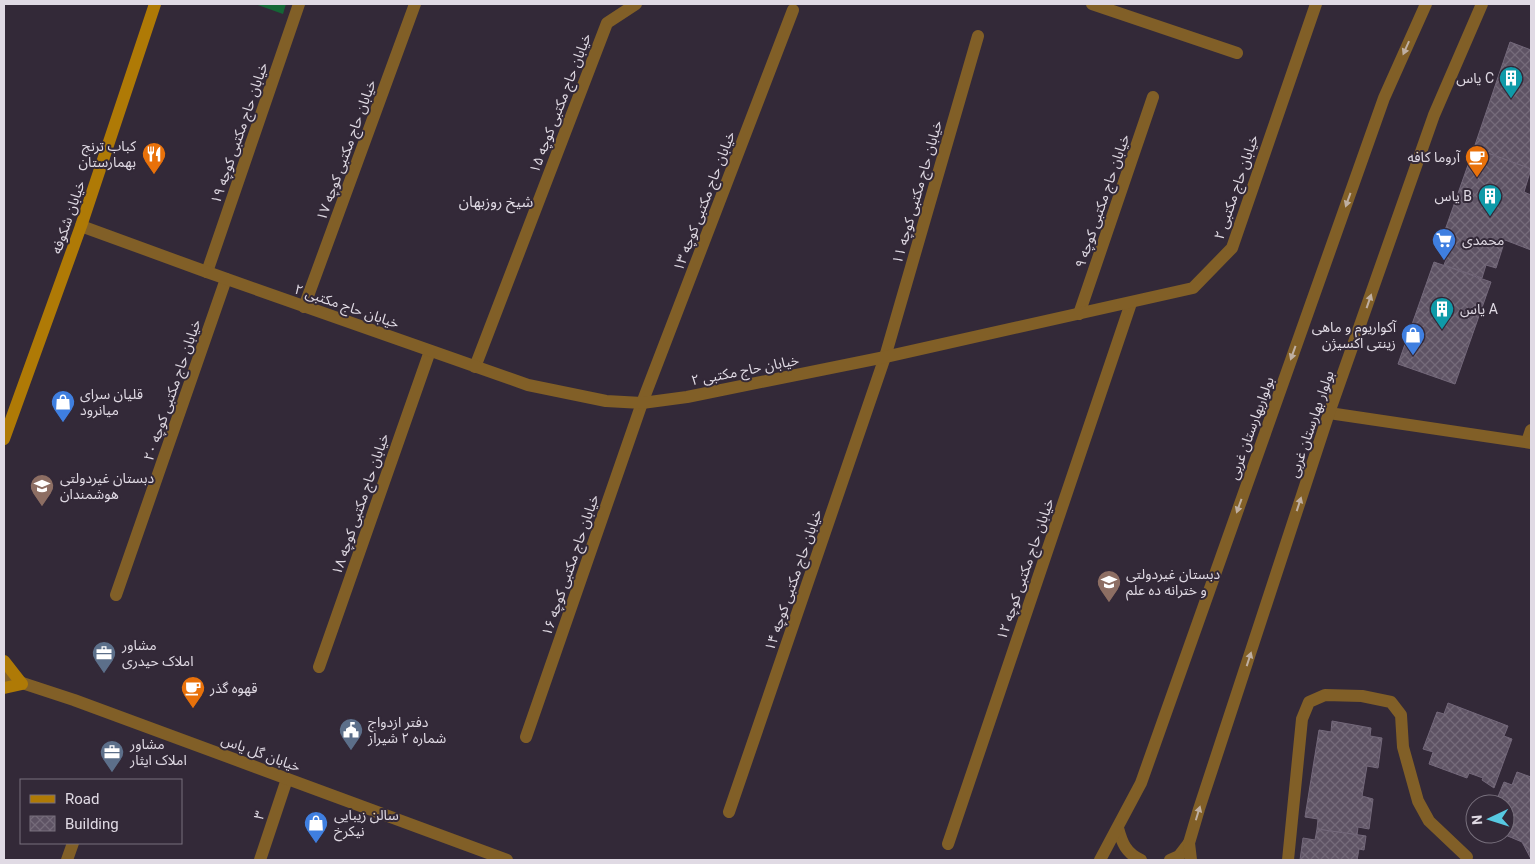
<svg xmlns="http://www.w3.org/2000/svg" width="1535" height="864" viewBox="0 0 1535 864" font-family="Roboto,'Noto Sans Arabic',sans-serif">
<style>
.green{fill:#146736}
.building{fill:url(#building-cross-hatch);stroke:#73687a}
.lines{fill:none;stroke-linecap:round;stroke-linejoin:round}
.service{stroke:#815f27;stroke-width:12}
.minor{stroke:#815f27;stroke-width:12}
.tertiary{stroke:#815f27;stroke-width:12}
.secondary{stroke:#af7a06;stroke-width:12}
.oneway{fill:#bfafa2}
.labels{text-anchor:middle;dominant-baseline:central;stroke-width:4;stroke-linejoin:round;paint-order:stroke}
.poi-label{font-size:14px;fill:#e0dae4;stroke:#332938;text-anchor:start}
.street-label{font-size:14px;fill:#e0dae4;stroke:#332938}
.neighbourhood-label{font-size:15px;fill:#e0dae4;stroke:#332938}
</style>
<defs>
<pattern id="building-cross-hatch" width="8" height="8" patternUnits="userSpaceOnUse" patternTransform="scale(1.25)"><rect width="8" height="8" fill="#5e5364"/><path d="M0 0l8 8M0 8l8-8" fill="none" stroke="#756b7a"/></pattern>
</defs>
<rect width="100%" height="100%" fill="#332938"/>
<polygon class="green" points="255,4 286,4 283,14"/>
<g class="building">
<polygon points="1510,42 1531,50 1531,169 1474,148"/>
<polygon points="1474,148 1531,169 1524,192 1531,195 1531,250 1505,240 1496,268 1486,265 1482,278 1444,265 1448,254 1438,250"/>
<polygon points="1434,262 1491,282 1455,384 1398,364"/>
<polygon points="1448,703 1508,726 1504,736 1512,739 1494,788 1482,780 1483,778 1469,773 1467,778 1429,764 1433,752 1423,749 1437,712 1444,714"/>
<polygon points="1332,721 1371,728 1370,736 1382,738 1378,768 1367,766 1362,796 1373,799 1369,829 1358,827 1357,835 1317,829 1318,819 1305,817 1319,730 1331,732"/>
<polygon points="1517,772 1531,777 1531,859 1522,842 1503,834 1505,834 1505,804 1495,804 1504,782 1512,785"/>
<polygon points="1317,829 1366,836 1364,850 1359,849 1357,860 1300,860 1303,838 1315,840"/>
</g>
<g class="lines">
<g class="service">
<polyline points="1527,442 1531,430"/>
<polyline points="1288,860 1302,719 1309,702 1325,695 1362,696 1391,702 1401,715 1403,747 1418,801 1429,821 1467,857"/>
</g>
<g class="minor">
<polyline points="1092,4 1237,53"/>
<polyline points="207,272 299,4"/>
<polyline points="304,307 415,4"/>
<polyline points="1079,314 1153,97"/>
<polyline points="475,367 607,23 636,4"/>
<polyline points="1329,413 1531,443"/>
<polyline points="116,595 226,279"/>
<polyline points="319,667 430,351"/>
<polyline points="526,737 642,403 793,10"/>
<polyline points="729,812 885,357 978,36"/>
<polyline points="948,844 1131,303"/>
<polyline points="67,860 73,843"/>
<polyline points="260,860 287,779"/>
</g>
<g class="tertiary">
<polyline points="81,226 207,272 528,385 606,401 642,403 687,397 885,357 1193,288 1232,248 1316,4"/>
<polyline points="4,677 74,700 507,860"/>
<path d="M 1118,828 C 1122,843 1126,853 1141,860"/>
<polyline points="1100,860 1141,783 1384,98 1426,4"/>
<polyline points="1170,860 1179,856 1189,843"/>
<polyline points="1191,860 1189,843 1199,809 1329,413 1434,115 1482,4"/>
</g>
<g class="secondary">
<polyline points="4,439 81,226 155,4"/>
<polyline points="4,661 22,684 4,688"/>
</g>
</g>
<defs><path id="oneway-solid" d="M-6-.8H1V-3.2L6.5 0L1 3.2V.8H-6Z" transform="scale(1.25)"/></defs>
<g class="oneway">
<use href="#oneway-solid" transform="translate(1406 48) rotate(114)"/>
<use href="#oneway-solid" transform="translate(1348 200) rotate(110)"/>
<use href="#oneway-solid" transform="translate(1369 301) rotate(-71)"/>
<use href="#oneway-solid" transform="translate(1293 353) rotate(110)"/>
<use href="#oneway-solid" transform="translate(1299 504) rotate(-72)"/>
<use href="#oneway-solid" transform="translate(1239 506) rotate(110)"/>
<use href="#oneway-solid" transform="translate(1249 659) rotate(-72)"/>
<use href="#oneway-solid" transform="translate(1198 813) rotate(-73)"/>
</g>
<defs>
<g id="building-pin" transform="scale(1.25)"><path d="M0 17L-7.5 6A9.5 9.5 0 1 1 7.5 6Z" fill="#0f9aa8" stroke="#332938"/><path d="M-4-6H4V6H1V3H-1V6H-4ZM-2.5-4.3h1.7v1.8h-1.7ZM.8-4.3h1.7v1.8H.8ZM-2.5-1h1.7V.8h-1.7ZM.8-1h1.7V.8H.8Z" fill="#fff"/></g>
<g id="restaurant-pin" transform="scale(1.25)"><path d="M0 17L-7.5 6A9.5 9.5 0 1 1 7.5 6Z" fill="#e8710a" stroke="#332938"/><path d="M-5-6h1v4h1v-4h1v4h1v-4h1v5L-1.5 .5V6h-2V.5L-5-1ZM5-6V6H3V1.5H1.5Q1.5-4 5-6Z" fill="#fff"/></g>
<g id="cafe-pin" transform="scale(1.25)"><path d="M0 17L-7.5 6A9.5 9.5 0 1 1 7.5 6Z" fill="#e8710a" stroke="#332938"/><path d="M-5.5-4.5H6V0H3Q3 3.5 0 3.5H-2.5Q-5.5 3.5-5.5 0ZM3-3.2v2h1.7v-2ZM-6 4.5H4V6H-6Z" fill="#fff"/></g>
<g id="supermarket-pin" transform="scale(1.25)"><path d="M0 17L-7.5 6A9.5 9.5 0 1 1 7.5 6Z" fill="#3f7fe0" stroke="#332938"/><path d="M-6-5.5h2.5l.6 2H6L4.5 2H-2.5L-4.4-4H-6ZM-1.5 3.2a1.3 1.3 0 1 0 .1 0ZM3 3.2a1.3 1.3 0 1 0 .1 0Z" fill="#fff"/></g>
<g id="shop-pin" transform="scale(1.25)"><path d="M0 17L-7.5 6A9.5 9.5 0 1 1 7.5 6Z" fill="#3f7fe0" stroke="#332938"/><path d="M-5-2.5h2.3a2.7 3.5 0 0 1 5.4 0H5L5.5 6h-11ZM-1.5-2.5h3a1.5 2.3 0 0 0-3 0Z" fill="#fff"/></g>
<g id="school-pin" transform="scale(1.25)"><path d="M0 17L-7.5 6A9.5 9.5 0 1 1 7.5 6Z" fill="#8d6e63" stroke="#332938"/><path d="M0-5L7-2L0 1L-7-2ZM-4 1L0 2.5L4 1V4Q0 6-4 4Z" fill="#fff"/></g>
<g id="office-pin" transform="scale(1.25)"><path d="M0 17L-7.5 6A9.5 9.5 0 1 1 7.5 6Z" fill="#5c6f8a" stroke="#332938"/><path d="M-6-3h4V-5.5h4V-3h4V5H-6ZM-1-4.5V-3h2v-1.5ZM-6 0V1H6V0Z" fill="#fff"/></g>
<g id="civic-pin" transform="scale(1.25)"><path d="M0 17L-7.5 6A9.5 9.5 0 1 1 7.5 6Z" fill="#5c6f8a" stroke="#332938"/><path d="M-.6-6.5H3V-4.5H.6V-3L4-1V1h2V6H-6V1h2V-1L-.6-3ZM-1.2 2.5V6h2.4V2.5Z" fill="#fff"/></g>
</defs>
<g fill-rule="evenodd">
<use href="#building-pin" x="1511" y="78"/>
<use href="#restaurant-pin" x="154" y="154"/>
<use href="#cafe-pin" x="1477" y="157"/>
<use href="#building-pin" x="1490" y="196"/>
<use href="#supermarket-pin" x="1444" y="240"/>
<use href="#building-pin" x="1442" y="309"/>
<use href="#shop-pin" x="1413" y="335"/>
<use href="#shop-pin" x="63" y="402"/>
<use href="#school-pin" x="42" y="486"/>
<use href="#school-pin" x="1109" y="582"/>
<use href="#office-pin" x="104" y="653"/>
<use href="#cafe-pin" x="193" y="688"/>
<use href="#civic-pin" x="351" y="730"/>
<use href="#office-pin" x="112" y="752"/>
<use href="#shop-pin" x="316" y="823"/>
</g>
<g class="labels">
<g class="poi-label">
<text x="1494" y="78" text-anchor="end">یاس C</text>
<text x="136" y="146" text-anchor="end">کباب ترنج<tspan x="136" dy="16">بهمارستان</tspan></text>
<text x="1460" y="157" text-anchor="end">آروما کافه</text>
<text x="1472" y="196" text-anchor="end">یاس B</text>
<text x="1462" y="240">محمدی</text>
<text x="1460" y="309">یاس A</text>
<text x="1396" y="327" text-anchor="end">آکواریوم و ماهی<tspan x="1396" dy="16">زینتی اکسیژن</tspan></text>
<text x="80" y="394">قلیان سرای<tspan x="80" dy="16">میانرود</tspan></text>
<text x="60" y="478">دبستان غیردولتی<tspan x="60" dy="16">هوشمندان</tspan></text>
<text x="1126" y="574">دبستان غیردولتی<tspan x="1126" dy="16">و خترانه ده علم</tspan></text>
<text x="122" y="645">مشاور<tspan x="122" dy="16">املاک حیدری</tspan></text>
<text x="210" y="688">قهوه گذر</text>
<text x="368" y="722">دفتر ازدواج<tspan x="368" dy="16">شماره ۲ شیراز</tspan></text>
<text x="130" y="744">مشاور<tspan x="130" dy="16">املاک ایثار</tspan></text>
<text x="334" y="815">سالن زیبایی<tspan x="334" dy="16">نیکرخ</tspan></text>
</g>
<g class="street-label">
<text transform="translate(560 103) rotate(-69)">خیابان حاج مکتبی کوچه ۱۵</text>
<text transform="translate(239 133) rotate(-71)">خیابان حاج مکتبی کوچه ۱۹</text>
<text transform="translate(346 150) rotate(-70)">خیابان حاج مکتبی کوچه ۱۷</text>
<text transform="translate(1236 187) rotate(-71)">خیابان حاج مکتبی ۲</text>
<text transform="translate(917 192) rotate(-74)">خیابان حاج مکتبی کوچه ۱۱</text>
<text transform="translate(704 201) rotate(-69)">خیابان حاج مکتبی کوچه ۱۳</text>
<text transform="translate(1102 201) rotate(-71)">خیابان حاج مکتبی کوچه ۹</text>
<text transform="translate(68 217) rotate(-71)">خیابان شکوفه</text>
<text transform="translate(347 306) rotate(19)">خیابان حاج مکتبی ۲</text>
<text transform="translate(745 370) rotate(-11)">خیابان حاج مکتبی ۲</text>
<text transform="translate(172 390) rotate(-71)">خیابان حاج مکتبی کوچه ۲۰</text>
<text transform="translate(1311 424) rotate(-71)">بولوار بهارستان غربی</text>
<text transform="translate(1251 428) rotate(-70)">بولواربهارستان غربی</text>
<text transform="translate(360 504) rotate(-71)">خیابان حاج مکتبی کوچه ۱۸</text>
<text transform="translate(570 565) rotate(-71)">خیابان حاج مکتبی کوچه ۱۶</text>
<text transform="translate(1025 569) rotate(-71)">خیابان حاج مکتبی کوچه ۱۲</text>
<text transform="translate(793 580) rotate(-71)">خیابان حاج مکتبی کوچه ۱۴</text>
<text transform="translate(261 753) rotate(20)">خیابان گل یاس</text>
<text transform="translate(259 815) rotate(-71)">۳</text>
</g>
<g class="neighbourhood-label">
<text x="496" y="202">شیخ روزبهان</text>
</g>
</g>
<rect width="1535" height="864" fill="none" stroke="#e0dae4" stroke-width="10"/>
<rect x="20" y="779" width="162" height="65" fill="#332938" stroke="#78707d"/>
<rect x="30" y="795" width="25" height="8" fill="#af7a06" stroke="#78707d"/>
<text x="65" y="804" font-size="15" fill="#e0dae4">Road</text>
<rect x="30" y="816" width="25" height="15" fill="url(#building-cross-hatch)" stroke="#78707d"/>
<text x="65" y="829" font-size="15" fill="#e0dae4">Building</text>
<g transform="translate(1490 819) rotate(266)"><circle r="24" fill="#332938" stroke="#78707d"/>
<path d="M0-4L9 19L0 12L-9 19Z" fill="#57c9e2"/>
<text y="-8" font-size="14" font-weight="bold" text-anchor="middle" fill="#e0dae4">N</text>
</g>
</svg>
